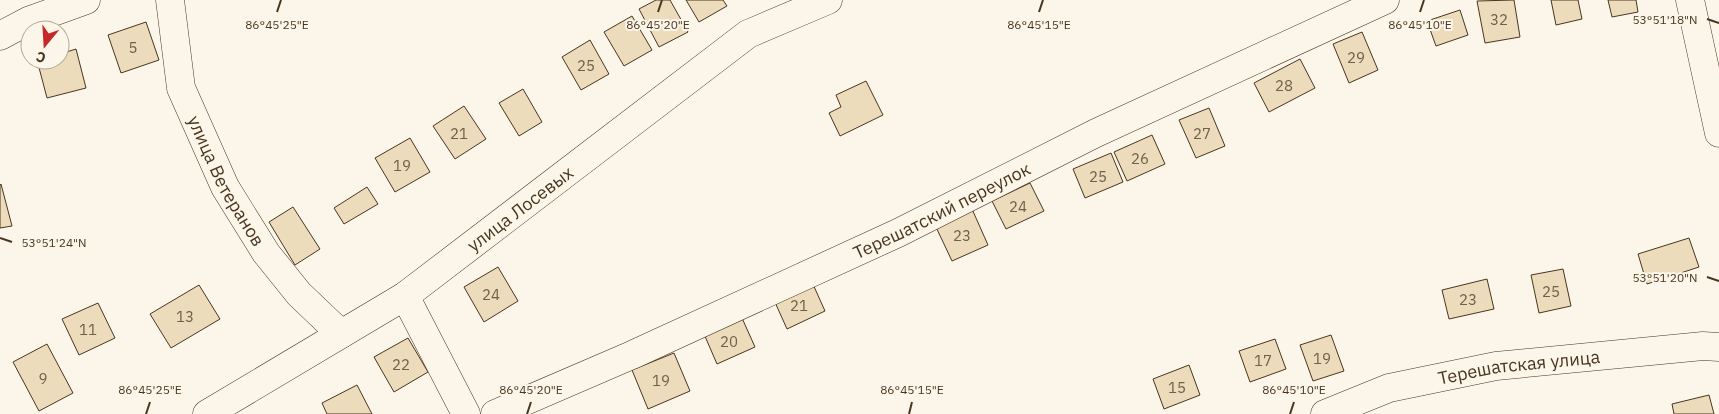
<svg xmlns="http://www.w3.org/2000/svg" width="1719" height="414" viewBox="0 0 1719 414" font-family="'IBM Plex Sans',sans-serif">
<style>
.building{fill:#ecdcbc;stroke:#4a3520}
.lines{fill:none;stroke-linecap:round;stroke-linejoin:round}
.minor-casing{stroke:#4a3520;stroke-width:29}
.minor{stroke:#fbf6e9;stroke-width:28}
.ticks{fill:none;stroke:#4a3520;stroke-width:2}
.labels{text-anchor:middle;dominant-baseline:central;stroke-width:4;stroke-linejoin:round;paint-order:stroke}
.number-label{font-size:15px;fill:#725f47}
.street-label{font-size:18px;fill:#4a3520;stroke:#fbf6e9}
.ticks-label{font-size:12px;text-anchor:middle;fill:#4a3520;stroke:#fbf6e9;stroke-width:4;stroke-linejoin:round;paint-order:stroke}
</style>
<rect width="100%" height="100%" fill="#fbf6e9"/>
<g class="building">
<polygon points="656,0 670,0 688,32 659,47 639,9"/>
<polygon points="686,0 723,0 727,6 699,22"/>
<polygon points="1514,0 1520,37 1485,43 1477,1"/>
<polygon points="1551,0 1578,0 1582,19 1556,25"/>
<polygon points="1608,0 1636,0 1638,12 1612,17"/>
<polygon points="1460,10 1468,35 1436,46 1427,21"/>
<polygon points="632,16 652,50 624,66 604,32"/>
<polygon points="146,22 159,60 121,73 108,35"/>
<polygon points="1362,32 1378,70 1349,83 1333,44"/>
<polygon points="590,40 609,74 581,90 562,57"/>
<polygon points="76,49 86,88 47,98 37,60 60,60 60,54"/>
<polygon points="1300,59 1315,88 1269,112 1254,83"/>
<polygon points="866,81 883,115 840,136 829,113 841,107 836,95"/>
<polygon points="523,89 542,122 519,136 499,103"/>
<polygon points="464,106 486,139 455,159 433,126"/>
<polygon points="1209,108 1225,146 1196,158 1179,120"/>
<polygon points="1152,135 1165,164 1127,181 1114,152"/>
<polygon points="410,138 430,172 395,192 375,158"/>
<polygon points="1111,153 1123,182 1085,198 1073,169"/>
<polygon points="1030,183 1044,211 1006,229 992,201"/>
<polygon points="1,184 12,226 0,228 0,185"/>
<polygon points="367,187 378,204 344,224 334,208"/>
<polygon points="293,207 320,249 295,265 269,222"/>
<polygon points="972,209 988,245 952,261 935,225"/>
<polygon points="1689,238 1699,267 1647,284 1638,254"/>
<polygon points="498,267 518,301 484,322 464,287"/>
<polygon points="1563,269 1571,306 1539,313 1531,275"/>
<polygon points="1487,279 1494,309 1449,319 1442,290"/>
<polygon points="812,282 825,311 787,329 774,300"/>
<polygon points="199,285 220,319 171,348 150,314"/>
<polygon points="98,303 115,338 79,355 62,319"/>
<polygon points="742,318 755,347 717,364 704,334"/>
<polygon points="1331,335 1344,371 1313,381 1300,345"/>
<polygon points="408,338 428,372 394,392 374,357"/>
<polygon points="1275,339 1286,369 1250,382 1239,351"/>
<polygon points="47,344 73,393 39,411 13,362"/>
<polygon points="674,353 690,391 648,409 632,370"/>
<polygon points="1189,365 1200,395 1164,409 1153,379"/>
<polygon points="357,385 372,414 327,414 322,403"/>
<polygon points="1709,395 1714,414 1674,414 1672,404"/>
</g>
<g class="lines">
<g class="minor-casing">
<g id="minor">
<path id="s1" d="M 170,0 L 181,88 L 225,187 L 266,253 L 299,294 L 341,334"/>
<polyline points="1690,0 1719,133"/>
<polyline points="0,36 28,21 86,0"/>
<polyline points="405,296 466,414"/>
<path id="s2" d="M 207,414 L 405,296 L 748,34 L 828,0"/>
<path id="s3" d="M 495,414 L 632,355 L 898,233 L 1096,133 L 1385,0"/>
<path id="s4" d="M 1325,414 L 1389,388 L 1496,366 L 1703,346 L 1719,347"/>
</g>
</g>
<use href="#minor" class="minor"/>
</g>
<path class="ticks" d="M 277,12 L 281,0M 658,12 L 662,0M 1039,12 L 1043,0M 1420,12 L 1424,0M 1707,19 L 1719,23M 0,238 L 12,242M 1707,277 L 1719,281M 146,414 L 150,402M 527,414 L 531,402M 909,414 L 912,402M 1290,414 L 1294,402"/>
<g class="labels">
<g class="number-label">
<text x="1499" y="19">32</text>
<text x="133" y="47">5</text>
<text x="1356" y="57">29</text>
<text x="586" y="65">25</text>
<text x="1284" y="85">28</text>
<text x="459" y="133">21</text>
<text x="1202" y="133">27</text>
<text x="1140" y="158">26</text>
<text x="402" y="165">19</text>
<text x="1098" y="176">25</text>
<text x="1018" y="206">24</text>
<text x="962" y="235">23</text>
<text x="1551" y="291">25</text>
<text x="491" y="294">24</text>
<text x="1468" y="299">23</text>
<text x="799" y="305">21</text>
<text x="185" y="316">13</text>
<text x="88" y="329">11</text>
<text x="729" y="341">20</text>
<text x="1322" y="358">19</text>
<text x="1263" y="360">17</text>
<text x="401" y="364">22</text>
<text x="43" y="378">9</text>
<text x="661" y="380">19</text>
<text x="1177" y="387">15</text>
</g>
<g class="street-label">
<text stroke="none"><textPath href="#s1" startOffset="192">улица Ветеранов</textPath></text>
<text stroke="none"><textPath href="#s2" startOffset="375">улица Лосевых</textPath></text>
<text stroke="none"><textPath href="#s3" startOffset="491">Терешатский переулок</textPath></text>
<text stroke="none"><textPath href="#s4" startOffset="201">Терешатская улица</textPath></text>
</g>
</g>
<g class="ticks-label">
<text x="1665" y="24">53°51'18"N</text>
<text x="277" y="29">86°45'25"E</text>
<text x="658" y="29">86°45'20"E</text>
<text x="1039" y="29">86°45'15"E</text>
<text x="1420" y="29">86°45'10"E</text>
<text x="54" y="247">53°51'24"N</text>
<text x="1665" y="282">53°51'20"N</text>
<text x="150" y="394">86°45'25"E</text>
<text x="531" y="394">86°45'20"E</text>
<text x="912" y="394">86°45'15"E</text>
<text x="1294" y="394">86°45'10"E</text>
</g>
<g transform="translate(45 45) rotate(198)"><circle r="24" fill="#fbf6e9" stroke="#b4a999"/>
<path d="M0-4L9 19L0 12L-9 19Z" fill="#c62828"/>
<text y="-8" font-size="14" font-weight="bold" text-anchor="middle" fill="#4a3520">С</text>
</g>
</svg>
